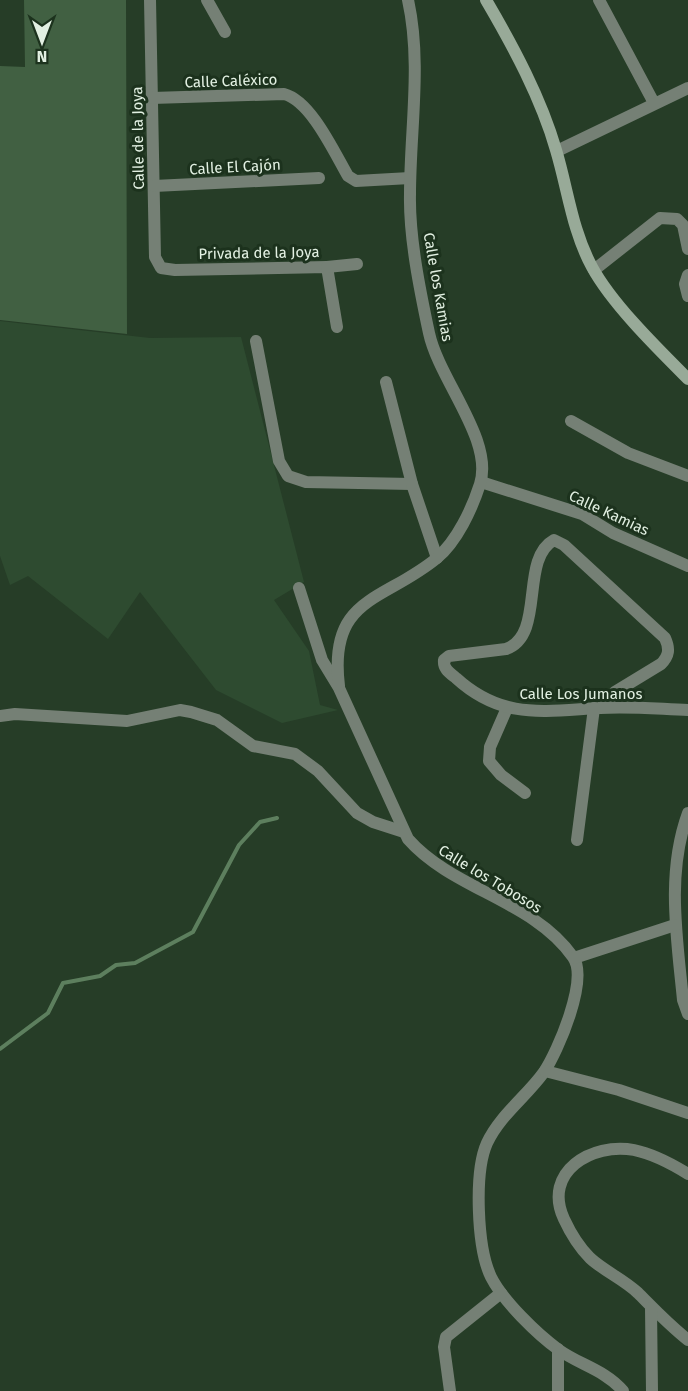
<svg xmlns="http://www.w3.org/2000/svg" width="688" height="1391" viewBox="0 0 688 1391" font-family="'Fira Sans',sans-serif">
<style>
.built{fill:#2e4b30}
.green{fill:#416042}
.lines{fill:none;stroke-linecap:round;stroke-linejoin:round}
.stream{stroke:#5d7f5e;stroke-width:4}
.street{stroke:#758075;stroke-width:12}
.secondary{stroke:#98aa98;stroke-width:12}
.labels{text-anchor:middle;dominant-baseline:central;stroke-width:6;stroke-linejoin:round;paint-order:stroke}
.street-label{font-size:15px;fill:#e2f0e2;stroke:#1c321d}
</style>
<rect width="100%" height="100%" fill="#263d27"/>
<polygon class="built" points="0,321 150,338 241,337 304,582 274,600 309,651 320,705 338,710 282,723 216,690 140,592 108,639 28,576 10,585 0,556"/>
<polygon class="green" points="24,0 126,0 127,334 0,320 0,66 25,67"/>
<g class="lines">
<polyline class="stream" points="0,1049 48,1013 63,983 100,976 116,965 135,963 193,932 239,845 260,822 277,818"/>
<g class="street">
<polyline points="150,0 155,257 161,268 175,270 327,267 337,327"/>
<polyline points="207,0 225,32"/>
<polyline points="599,0 654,103"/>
<path d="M 152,98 L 284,94 C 311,101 334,152 348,176 L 356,181 L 410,178"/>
<polyline points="557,151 688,88"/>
<polyline points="154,186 319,178"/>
<polyline points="327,267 357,264"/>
<polyline points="594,270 660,218 677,219 683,225 688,249"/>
<polyline points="688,275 685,284 688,296"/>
<polyline points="256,341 279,461 288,476 306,482 412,484"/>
<polyline points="386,382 412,484 437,558"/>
<polyline points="571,421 628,453 688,476"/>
<polyline points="481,482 582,514 613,533 688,566"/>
<path d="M 299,588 L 322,660 L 339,688 L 408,839 C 453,890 533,900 573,957 C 589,979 558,1051 544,1072 C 527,1096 500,1115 487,1143 C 474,1172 477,1248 491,1277 C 503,1301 537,1334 559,1350 C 580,1365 605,1370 623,1391"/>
<path d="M 339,686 C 328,596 384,602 437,558 C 457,541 472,509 480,484 C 494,440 439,380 429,333 C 420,291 409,237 410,194 C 410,130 422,63 408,0"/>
<polyline points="507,708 490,747 489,761 501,775 525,793"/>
<path d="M 601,708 L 615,692 L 661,664 C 669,656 670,649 665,638 L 564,545 L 554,540 C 519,559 546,635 506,649 L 449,656 L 444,660 C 443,669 450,673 456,678 C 502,720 543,711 600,708 C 629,706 659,709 688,710"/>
<polyline points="0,716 15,714 127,721 180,710 191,712 217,720 253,746 295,754 318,771 357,813 373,822 404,832"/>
<path d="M 688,813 C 666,873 677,938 683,1000 L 688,1014"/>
<polyline points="577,840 594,708"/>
<polyline points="574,958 675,925"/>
<polyline points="545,1071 619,1090 688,1113"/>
<path d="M 688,1174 C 672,1164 653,1154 634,1150 C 592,1142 542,1172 564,1219 C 570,1232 580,1248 590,1258 C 604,1271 623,1279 638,1293 C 654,1309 669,1325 688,1340"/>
<polyline points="651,1308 652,1391"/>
<polyline points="450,1391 444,1347 446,1337 501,1293"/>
<polyline points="558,1391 558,1349"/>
</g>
<path class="secondary" d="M 486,0 C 513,46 541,98 556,150 C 568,190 572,230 592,267 C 612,304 658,349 688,379"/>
</g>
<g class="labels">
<g class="street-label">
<text transform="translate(231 81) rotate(-2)">Calle Caléxico</text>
<text transform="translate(138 138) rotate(-91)">Calle de la Joya</text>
<text transform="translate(235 167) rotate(-3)">Calle El Cajón</text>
<text transform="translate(259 253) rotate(-1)">Privada de la Joya</text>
<text transform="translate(438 287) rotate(80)">Calle los Kamias</text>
<text transform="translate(609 513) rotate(25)">Calle Kamias</text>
<text x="581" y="694">Calle Los Jumanos</text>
<text transform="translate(490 879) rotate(31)">Calle los Tobosos</text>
</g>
</g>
<g transform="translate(42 42) rotate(180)" stroke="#1c321d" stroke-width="4.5" paint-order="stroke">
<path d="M0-4.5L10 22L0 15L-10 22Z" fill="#e2f0e2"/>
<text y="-9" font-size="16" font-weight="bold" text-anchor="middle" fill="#e2f0e2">N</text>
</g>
</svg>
